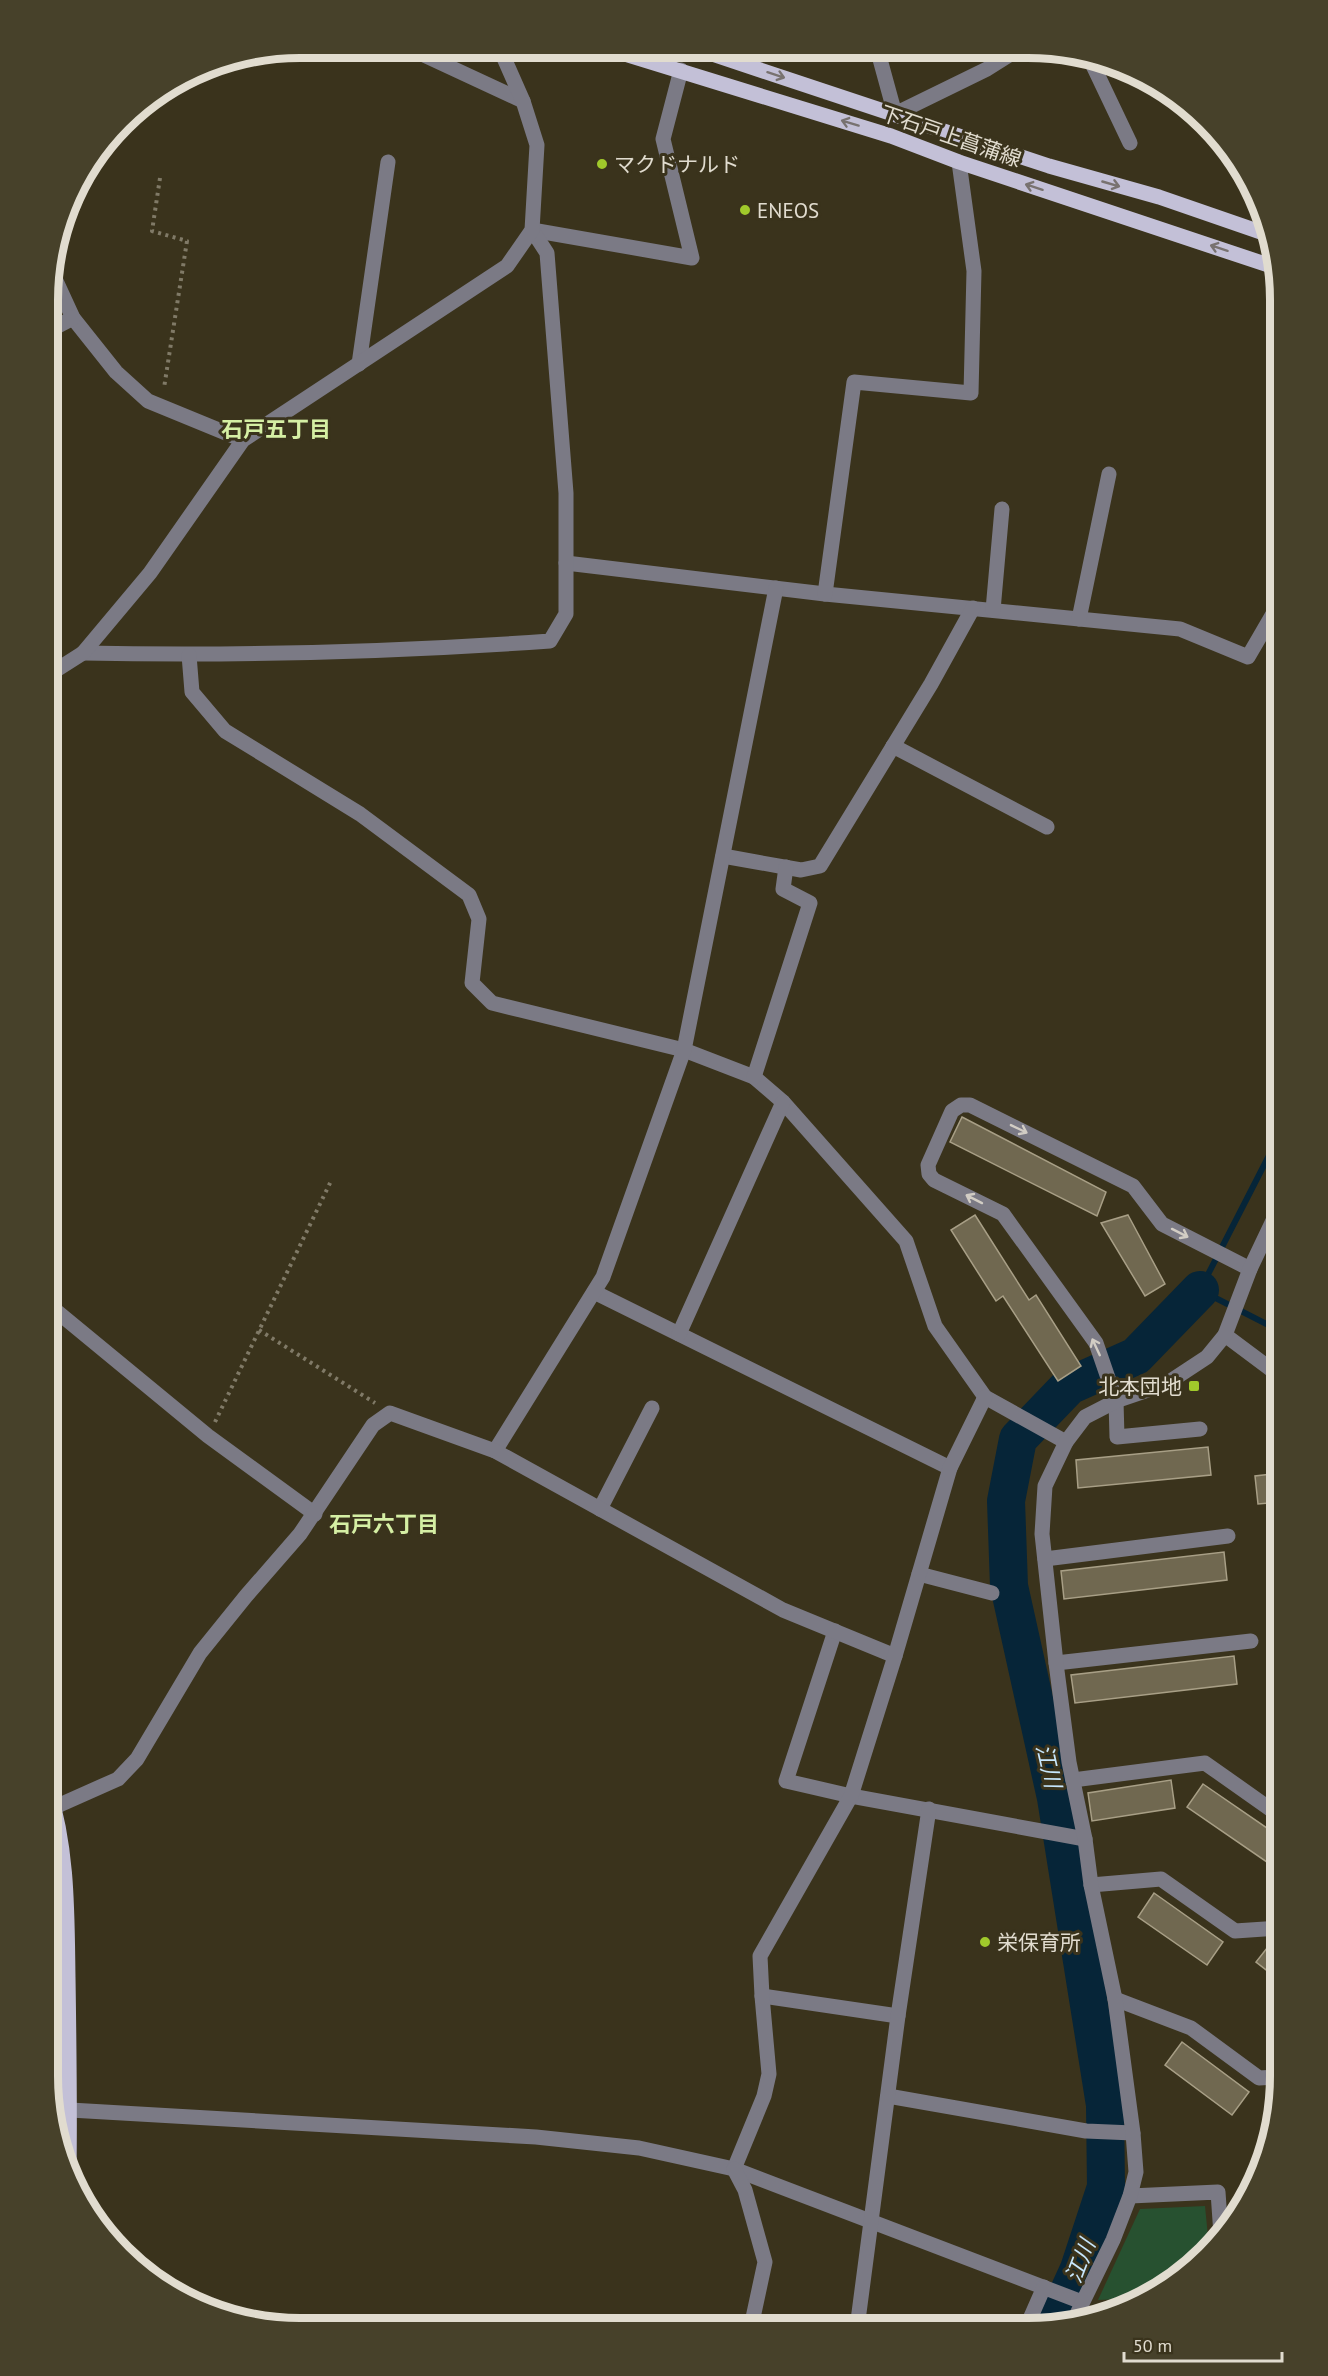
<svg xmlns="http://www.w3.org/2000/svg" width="1328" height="2376" viewBox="0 0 1328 2376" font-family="'PT Sans','Noto Sans JP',sans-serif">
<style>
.green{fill:#275130}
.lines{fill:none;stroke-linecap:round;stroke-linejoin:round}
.stream{stroke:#062538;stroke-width:6}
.river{stroke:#062538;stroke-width:38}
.building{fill:#706850;stroke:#a89f86;stroke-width:1.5}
.path{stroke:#807a67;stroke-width:4;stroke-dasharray:3 4.5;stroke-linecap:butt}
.minor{stroke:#7b7a85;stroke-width:15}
.major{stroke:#c3c0d7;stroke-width:15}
.oneway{stroke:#787270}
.oneway2{stroke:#d2cdc4}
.poi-dot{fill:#a0c92b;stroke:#3a331c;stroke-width:2}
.labels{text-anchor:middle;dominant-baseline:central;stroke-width:6;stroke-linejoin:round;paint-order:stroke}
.street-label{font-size:21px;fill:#e1dccf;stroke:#3a331c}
.poi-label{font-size:21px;fill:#e1dccf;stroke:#3a331c;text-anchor:start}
.neighbourhood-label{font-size:22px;font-weight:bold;fill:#d5efa4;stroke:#3a331c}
.water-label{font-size:22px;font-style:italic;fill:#c7e7fd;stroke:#3a331c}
.rim{fill:none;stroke:#e1dccf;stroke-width:8}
</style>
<rect width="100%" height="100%" fill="#3a331c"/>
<polygon class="green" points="1205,2206 1209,2247 1168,2285 1142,2298 1098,2300 1140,2209"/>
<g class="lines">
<polyline class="stream" points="1280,1331 1200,1290 1280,1134"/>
<polyline class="river" points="1054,2324 1079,2269 1106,2187 1105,2105 1056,1798 1009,1586 1006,1501 1018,1439 1069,1386 1136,1356 1200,1290"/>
</g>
<g class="building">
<polygon points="962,1117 1106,1192 1097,1216 950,1142"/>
<polygon points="975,1215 1029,1300 1036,1295 1081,1366 1058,1381 1003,1296 996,1301 951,1230"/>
<polygon points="1128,1215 1165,1284 1145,1296 1101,1223"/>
<polygon points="1208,1447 1211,1475 1078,1488 1076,1460"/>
<polygon points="1280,1473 1280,1502 1258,1504 1255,1476"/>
<polygon points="1224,1552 1227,1580 1064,1599 1061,1571"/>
<polygon points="1234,1656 1237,1684 1075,1703 1071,1675"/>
<polygon points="1171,1780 1175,1808 1092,1821 1088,1793"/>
<polygon points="1203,1784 1280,1837 1280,1871 1187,1807"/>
<polygon points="1154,1893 1223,1942 1207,1965 1138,1917"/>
<polygon points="1275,1938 1279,1938 1279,1980 1256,1962"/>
<polygon points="1182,2042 1249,2092 1232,2115 1165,2065"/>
</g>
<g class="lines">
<g class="path">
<polyline points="160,178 152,231 187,241 164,388"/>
<polyline points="259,1330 375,1403"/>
<polyline points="215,1422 331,1181"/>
</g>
<g class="minor">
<polyline points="411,49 523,101"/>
<polyline points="878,52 895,114 987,69 1014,52"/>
<polyline points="1089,57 1130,143"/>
<polyline points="532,230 692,258 663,139 681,70"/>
<polyline points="50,268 73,318 116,372 148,401 243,440"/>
<polyline points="50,330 73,318"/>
<polyline points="359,364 388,162"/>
<polyline points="566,563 825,594 1180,629 1248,657 1280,602"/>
<polyline points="825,594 854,382 971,393 974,271 959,162"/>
<polyline points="993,610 1002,509"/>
<polyline points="1079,619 1109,474"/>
<path d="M 83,653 C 238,656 395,652 550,641 L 566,614 L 566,493 L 547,253 L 532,230"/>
<polyline points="189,655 192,692 225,731 360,814 469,895 479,919 472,983 492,1003 684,1050 754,1077 783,1102 906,1241 935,1326 985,1397 1066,1442"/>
<polyline points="50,674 83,653 150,573 243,440 507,266 532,230 537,145 523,101 500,49"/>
<polyline points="893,746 1047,827"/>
<polyline points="723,856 801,870 820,866 931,684 973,608"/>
<polyline points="754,1077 810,903 783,889 786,867"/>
<polyline points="594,1292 950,1468"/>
<polyline points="49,1305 208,1436 315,1514"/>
<polyline points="679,1334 783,1102"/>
<polyline points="1225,1335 1280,1376"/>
<polyline points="1200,1429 1117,1437 1116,1401 1096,1343 1003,1214 934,1180 929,1174 928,1165 952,1111 961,1105 970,1105 1133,1186 1162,1224 1250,1269"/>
<polyline points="495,1451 603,1277 684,1050 776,588"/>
<polyline points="600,1509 652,1408"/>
<polyline points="1045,1559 1228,1536"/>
<polyline points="919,1574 992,1593"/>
<polyline points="835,1631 786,1781 851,1796 1085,1839"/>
<polyline points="1056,1663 1251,1641"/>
<polyline points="1073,1780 1205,1763 1280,1816"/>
<polyline points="55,1807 118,1779 137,1759 200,1653 246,1596 300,1534 373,1425 390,1413 495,1451 783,1610 895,1656"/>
<polyline points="1091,1885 1161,1879 1235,1931 1279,1928"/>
<polyline points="48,1894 65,1892"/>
<polyline points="762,1996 898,2016"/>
<polyline points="1115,1999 1191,2028 1259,2078 1279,2077"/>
<polyline points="888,2096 1086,2131 1133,2133"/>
<polyline points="70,2110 536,2137 639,2148 734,2169 1082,2302"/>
<polyline points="734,2169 764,2096 769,2074 762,1996 760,1956 851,1796 895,1656 950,1468 985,1397"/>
<polyline points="734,2169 745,2190 765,2262 751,2327"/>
<polyline points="1130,2196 1218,2192 1221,2235"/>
<polyline points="1074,2320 1113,2240 1130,2196 1136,2172 1133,2133 1115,1999 1091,1885 1085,1839 1069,1762 1056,1663 1042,1534 1045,1486 1066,1442 1085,1417 1116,1401 1166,1384 1207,1357 1225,1335 1250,1269 1280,1206"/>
<polyline points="857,2328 898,2016 929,1809"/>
<polyline points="1026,2328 1044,2287"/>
</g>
<g class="major">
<polyline points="612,50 891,136 959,162 1274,267"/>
<polyline points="700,50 1049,166 1159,197 1269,235"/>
<path d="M 48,1787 C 68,1848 67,1913 68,1977 C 69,2042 70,2107 69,2173"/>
</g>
</g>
<defs><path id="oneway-shaft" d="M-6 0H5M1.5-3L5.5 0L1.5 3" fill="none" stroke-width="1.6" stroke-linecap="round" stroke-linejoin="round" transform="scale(1.5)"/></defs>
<g class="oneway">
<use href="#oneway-shaft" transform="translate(776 75) rotate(18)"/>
<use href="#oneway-shaft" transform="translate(850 123) rotate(-163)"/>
<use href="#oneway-shaft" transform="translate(1111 184) rotate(16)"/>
<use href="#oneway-shaft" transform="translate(1034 187) rotate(-162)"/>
<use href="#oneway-shaft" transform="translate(1219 248) rotate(-162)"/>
</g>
<g class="oneway2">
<use href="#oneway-shaft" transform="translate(1019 1129) rotate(26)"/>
<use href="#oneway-shaft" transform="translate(974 1199) rotate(-153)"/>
<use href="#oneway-shaft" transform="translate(1180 1233) rotate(27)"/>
<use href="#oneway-shaft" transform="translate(1096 1347) rotate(-115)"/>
</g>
<g class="poi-dot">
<circle cx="602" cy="164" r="6"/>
<circle cx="745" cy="210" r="6"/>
<rect x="1188" y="1380" width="12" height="12" rx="3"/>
<circle cx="985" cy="1942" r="6"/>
</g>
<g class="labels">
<g class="street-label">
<text transform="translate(951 136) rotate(19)">下石戸上菖蒲線</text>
</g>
<g class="poi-label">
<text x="614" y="164">マクドナルド</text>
<text x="757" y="210">ENEOS</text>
<text x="1182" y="1386" text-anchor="end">北本団地</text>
<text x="997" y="1942">栄保育所</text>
</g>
<g class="neighbourhood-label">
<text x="276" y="429">石戸五丁目</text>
<text x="384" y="1524">石戸六丁目</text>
</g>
<g class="water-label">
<text transform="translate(1049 1766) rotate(77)">江川</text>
<text transform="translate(1080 2261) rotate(-69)">江川</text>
</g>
</g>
<path d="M0 0H1328V2376H0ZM300 58H1028A242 242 0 0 1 1270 300V2076A242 242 0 0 1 1028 2318H300A242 242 0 0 1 58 2076V300A242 242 0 0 1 300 58Z" fill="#47412a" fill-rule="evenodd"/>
<path class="rim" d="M300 58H1028A242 242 0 0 1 1270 300V2076A242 242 0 0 1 1028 2318H300A242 242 0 0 1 58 2076V300A242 242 0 0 1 300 58Z"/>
<path d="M1124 2352v9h158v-9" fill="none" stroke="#e1dccf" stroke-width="3"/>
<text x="1133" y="2352" font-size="18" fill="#e1dccf" stroke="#3a331c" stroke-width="4.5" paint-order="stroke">50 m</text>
</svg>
